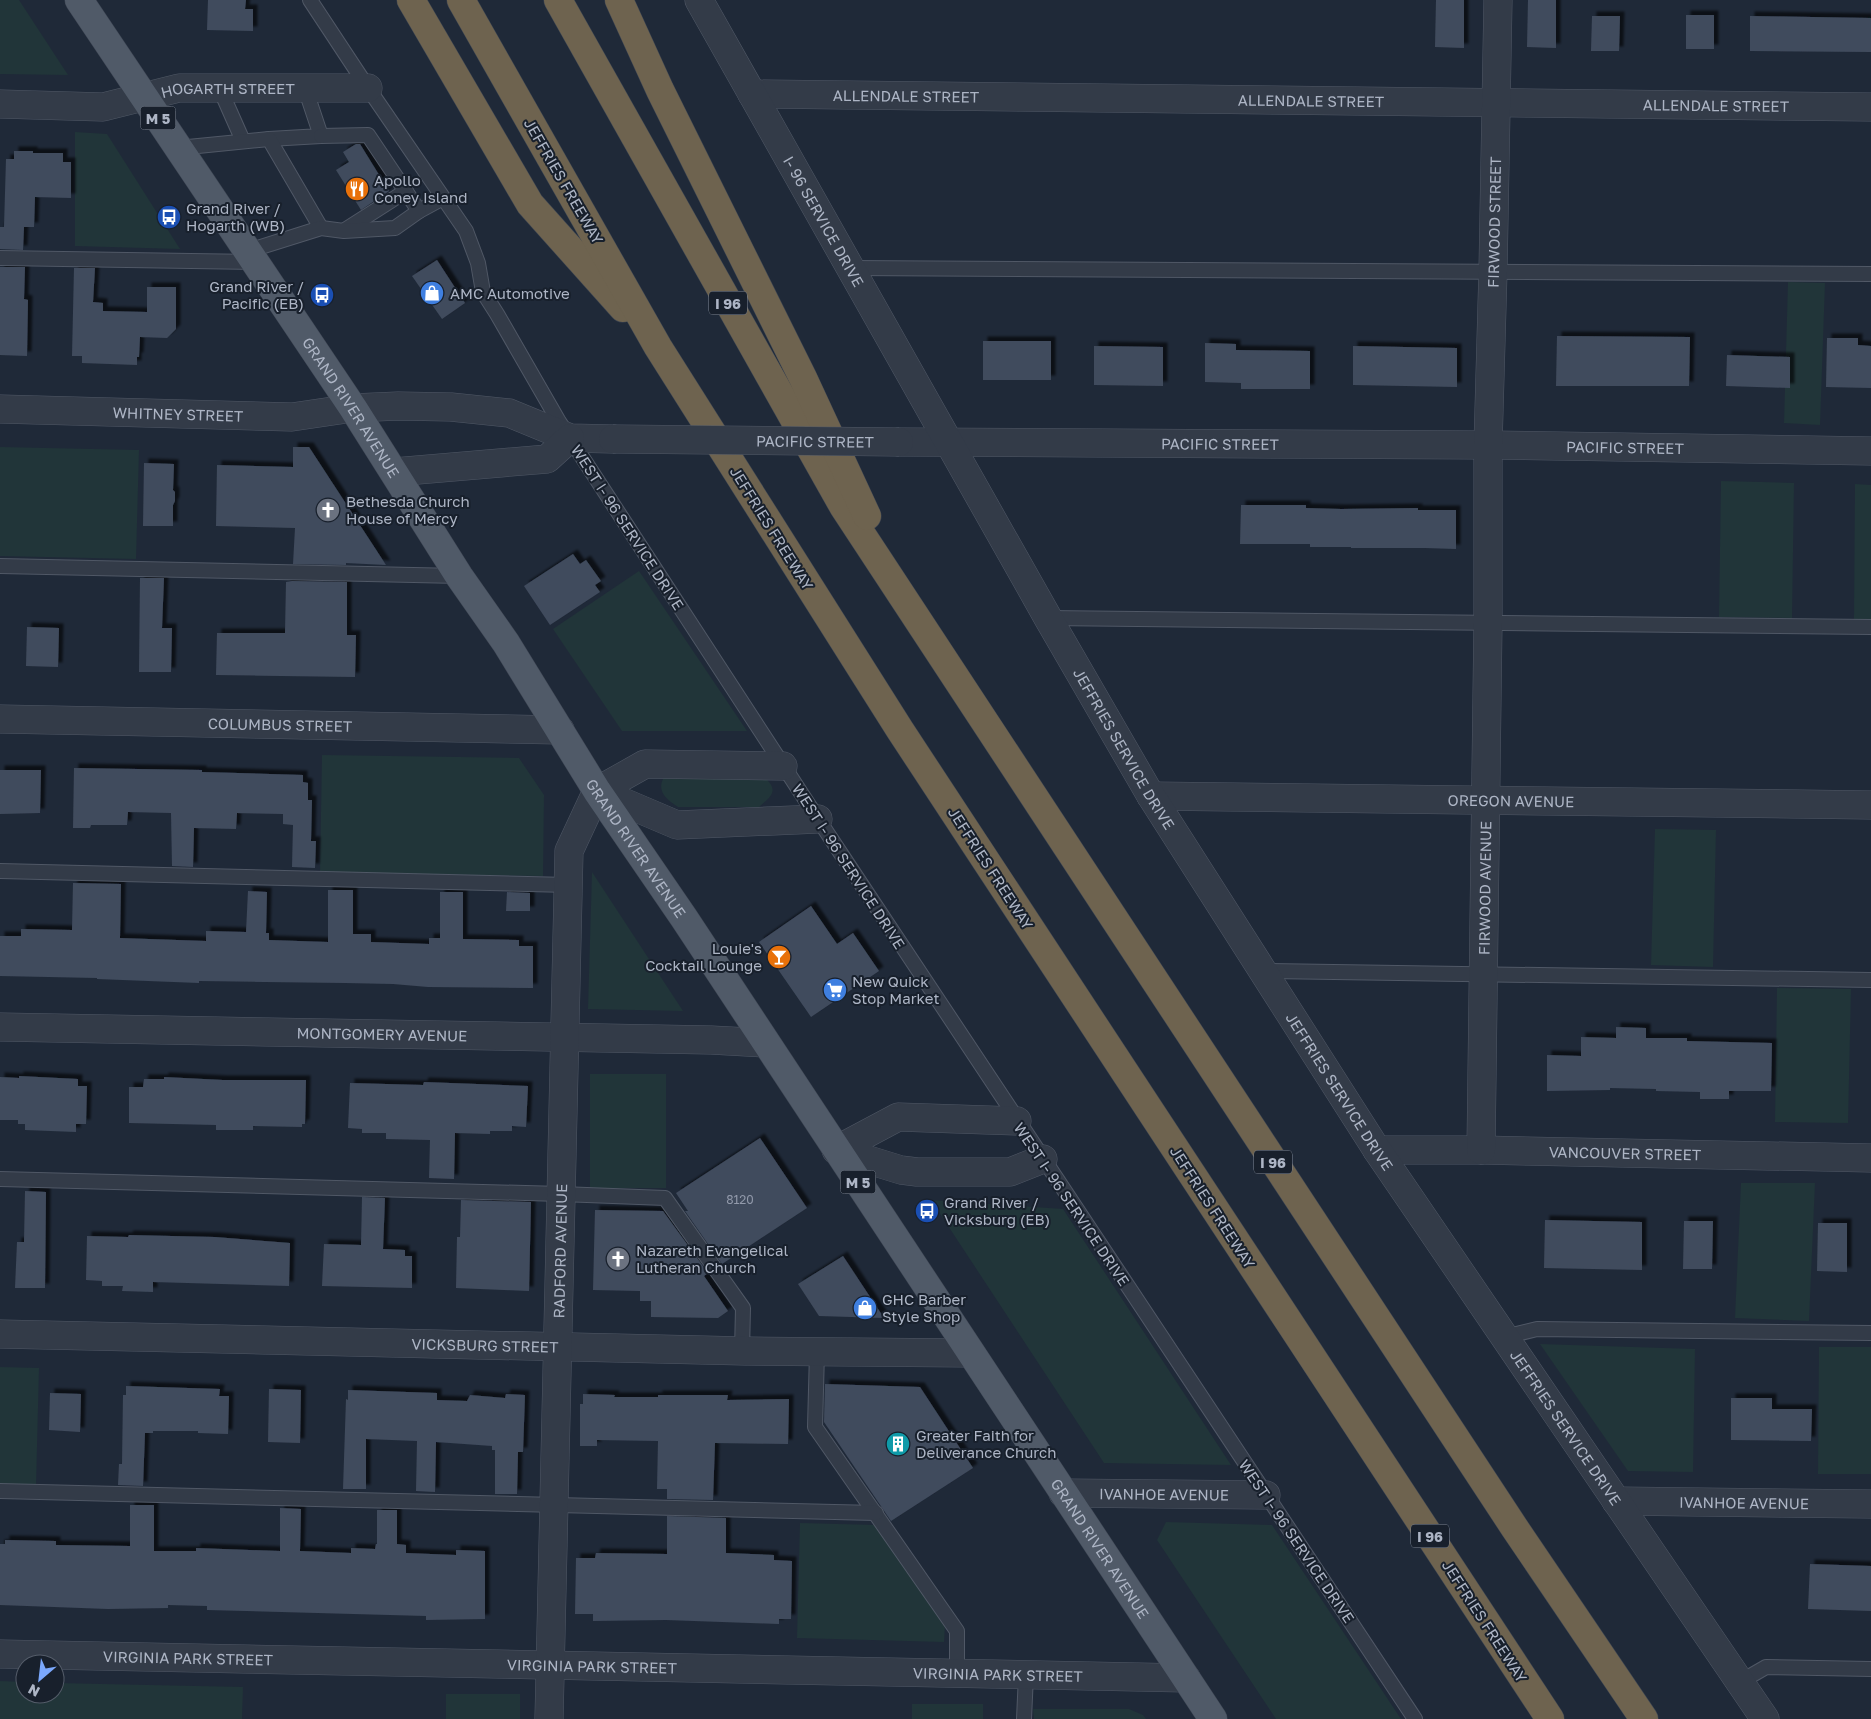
<svg xmlns="http://www.w3.org/2000/svg" width="1871" height="1719" viewBox="0 0 1871 1719" font-family="'Golos Text',sans-serif">
<style>
.green{fill:#213539}
.building{fill:#404b5d;filter:url(#shadow)}
.lines{fill:none;stroke-linecap:round;stroke-linejoin:round}
.service-casing{stroke:#505866;stroke-width:16}
.minor-casing{stroke:#505866;stroke-width:29}
.tertiary-casing{stroke:#505866;stroke-width:29}
.primary-casing{stroke:#3c4452;stroke-width:29}
.motorway-casing{stroke:#3d4552;stroke-width:29}
.service{stroke:#333b48;stroke-width:14}
.minor{stroke:#333b48;stroke-width:28}
.tertiary{stroke:#333b48;stroke-width:28}
.primary{stroke:#505a68;stroke-width:28}
.motorway{stroke:#6e634f;stroke-width:28}
.minor-bridge-casing{stroke:#505866;stroke-width:29;stroke-linecap:butt}
.minor-bridge{stroke:#333b48;stroke-width:28}
.labels{text-anchor:middle;dominant-baseline:central;stroke-width:4;stroke-linejoin:round;paint-order:stroke}
.number-label{font-size:12px;fill:#929aab}
.shield{fill:#18202c;stroke:#808897;stroke-width:1}
.shield-label{font-size:14px;font-weight:bold;fill:#adb5c5}
.street-label{font-size:15px;fill:#adb5c5;stroke:#18202c}
.poi-label{font-size:15px;fill:#adb5c5;stroke:#18202c;text-anchor:start}
</style>
<defs>
<filter id="shadow"><feDropShadow dx="4.5" dy="-4.5" stdDeviation="1" flood-color="#0009"/></filter>
</defs>
<rect width="100%" height="100%" fill="#1f2938"/>
<g class="green">
<polygon points="0,0 19,0 68,75 0,74"/>
<polygon points="75,132 107,134 180,249 75,246"/>
<polygon points="1788,282 1825,283 1820,425 1784,423"/>
<polygon points="0,447 139,450 136,559 0,556"/>
<polygon points="1721,481 1794,483 1792,618 1719,617"/>
<polygon points="1855,484 1871,485 1871,620 1854,620"/>
<polygon points="639,571 747,731 622,731 553,629"/>
<polygon points="322,755 519,758 544,795 543,876 320,873"/>
<path d="M 664,777 L 765,778 C 780,791 770,797 759,807 L 678,807 C 666,799 656,791 664,777 Z"/>
<polygon points="1655,829 1716,830 1713,967 1651,965"/>
<polygon points="592,872 683,1011 588,1009"/>
<polygon points="1777,988 1851,989 1848,1123 1775,1122"/>
<rect x="590" y="1074" width="76" height="114"/>
<polygon points="1741,1183 1815,1183 1809,1321 1735,1318"/>
<polygon points="931,1200 1063,1209 1231,1465 1104,1463"/>
<polygon points="1540,1344 1695,1349 1693,1472 1628,1471"/>
<polygon points="1819,1347 1871,1347 1871,1474 1818,1474"/>
<polygon points="0,1367 39,1368 36,1486 0,1485"/>
<polygon points="1166,1522 1272,1525 1401,1719 1276,1719 1157,1540"/>
<polygon points="800,1523 876,1525 945,1625 944,1642 797,1638"/>
<polygon points="0,1681 25,1682 25,1694 55,1694 55,1683 243,1687 242,1719 0,1719"/>
<rect x="446" y="1694" width="74" height="25"/>
<rect x="912" y="1704" width="71" height="15"/>
<polygon points="1033,1709 1129,1709 1143,1715 1146,1719 1034,1719"/>
</g>
<g class="building">
<polygon points="208,0 246,0 245,9 253,9 253,31 207,30"/>
<polygon points="1436,0 1464,0 1464,48 1435,47"/>
<polygon points="1528,0 1556,0 1556,48 1527,47"/>
<rect x="1686" y="15" width="28" height="34"/>
<polygon points="1592,16 1620,16 1619,51 1591,51"/>
<polygon points="1750,16 1871,18 1871,52 1750,51"/>
<polygon points="356,144 360,144 389,191 361,210 336,170 349,162 343,152"/>
<polygon points="14,151 33,151 33,153 63,153 63,162 71,162 71,198 35,197 34,227 24,227 23,250 0,249 0,227 4,227 6,159 14,159"/>
<polygon points="437,260 465,303 442,319 412,276"/>
<polygon points="0,267 25,267 24,299 28,300 27,356 0,355"/>
<polygon points="74,268 95,268 93,302 103,303 103,311 147,312 147,287 176,287 176,329 167,338 140,337 139,357 137,357 137,365 82,363 82,356 72,356"/>
<polygon points="1557,336 1690,337 1689,386 1556,386"/>
<polygon points="1827,338 1858,338 1858,345 1871,346 1871,388 1826,387"/>
<rect x="983" y="341" width="68" height="39"/>
<polygon points="1205,343 1236,344 1236,350 1310,351 1310,389 1241,389 1241,383 1205,382"/>
<polygon points="1094,346 1163,347 1163,386 1094,385"/>
<polygon points="1353,346 1457,348 1457,387 1353,385"/>
<polygon points="1727,355 1790,357 1790,388 1726,386"/>
<polygon points="293,447 309,447 386,565 346,563 346,565 293,564 295,528 216,526 217,465 293,467"/>
<polygon points="144,463 174,464 173,490 175,492 175,501 173,505 173,526 143,526"/>
<polygon points="1241,505 1306,505 1306,508 1341,509 1418,508 1418,510 1456,510 1456,549 1425,548 1351,548 1351,547 1310,547 1310,544 1240,544"/>
<polygon points="573,554 580,564 586,560 601,581 595,585 600,592 550,625 524,586"/>
<polygon points="140,578 164,578 162,628 172,628 171,672 139,672"/>
<polygon points="292,581 347,582 347,635 356,635 355,677 216,675 217,633 285,633 286,582"/>
<polygon points="27,627 59,628 58,667 26,666"/>
<polygon points="74,768 202,770 202,772 303,775 303,782 308,783 308,800 312,800 311,841 316,841 315,868 292,867 293,825 283,824 283,814 237,813 236,829 194,828 193,867 172,866 171,813 128,812 127,825 91,825 90,828 73,828"/>
<polygon points="0,770 41,770 40,813 0,814"/>
<polygon points="73,883 121,884 120,938 206,941 206,931 246,932 248,891 267,892 266,933 269,933 269,940 328,942 328,890 353,890 353,934 371,934 371,942 429,944 429,938 440,938 440,892 463,892 463,939 519,940 519,946 533,946 533,988 428,987 393,984 345,983 199,981 199,983 97,979 97,978 0,976 0,936 21,936 21,929 72,930"/>
<polygon points="507,892 530,893 530,911 506,911"/>
<polygon points="811,906 837,944 853,933 879,971 811,1017 759,942"/>
<polygon points="1616,1027 1646,1028 1646,1038 1687,1038 1687,1041 1772,1043 1771,1091 1729,1091 1729,1099 1700,1099 1700,1092 1656,1091 1656,1089 1610,1088 1610,1090 1547,1091 1547,1055 1581,1056 1581,1037 1616,1038"/>
<polygon points="19,1076 78,1079 78,1086 87,1086 86,1124 76,1124 76,1132 25,1130 25,1124 18,1124 18,1120 0,1120 0,1077 19,1078"/>
<polygon points="164,1077 223,1080 306,1080 305,1124 302,1124 302,1127 253,1126 253,1130 216,1130 216,1125 129,1123 129,1087 143,1087 144,1079 164,1079"/>
<polygon points="424,1082 528,1086 526,1127 512,1126 512,1131 490,1131 490,1134 455,1133 454,1179 429,1178 430,1140 386,1139 386,1133 362,1133 362,1129 348,1128 350,1083 423,1085"/>
<polygon points="760,1138 807,1208 722,1264 685,1211 688,1211 676,1193"/>
<polygon points="25,1191 46,1192 45,1288 15,1288 17,1242 24,1242"/>
<polygon points="362,1197 385,1198 383,1249 405,1250 405,1256 412,1256 412,1288 322,1286 324,1244 361,1245"/>
<polygon points="461,1200 531,1202 529,1291 456,1288 457,1237 460,1237"/>
<polygon points="595,1210 663,1211 708,1273 704,1276 728,1311 718,1318 651,1317 651,1301 640,1301 640,1291 593,1290"/>
<polygon points="1545,1220 1642,1222 1642,1270 1544,1268"/>
<polygon points="1684,1221 1713,1221 1712,1269 1683,1269"/>
<polygon points="1818,1223 1847,1223 1847,1272 1817,1271"/>
<polygon points="129,1235 215,1237 290,1243 289,1286 153,1282 153,1292 122,1291 123,1286 102,1286 102,1281 86,1280 87,1236 128,1237"/>
<polygon points="843,1256 884,1318 819,1316 798,1284"/>
<polygon points="825,1384 920,1387 973,1468 891,1521 824,1422"/>
<polygon points="126,1386 220,1389 219,1396 229,1396 228,1434 198,1433 198,1431 153,1431 153,1433 145,1433 143,1486 118,1485 119,1464 122,1464 123,1395 126,1395"/>
<polygon points="269,1389 301,1390 300,1443 268,1442"/>
<polygon points="348,1390 437,1393 437,1400 467,1401 470,1395 505,1398 506,1394 525,1395 523,1452 518,1452 517,1494 495,1494 495,1450 492,1450 492,1446 436,1442 435,1492 416,1491 417,1441 366,1439 366,1489 343,1489 346,1399 348,1400"/>
<polygon points="50,1393 81,1394 80,1432 49,1430"/>
<polygon points="583,1394 615,1395 614,1397 658,1397 658,1395 728,1395 727,1400 789,1399 788,1444 715,1443 713,1500 667,1499 667,1489 657,1489 658,1441 597,1440 597,1446 580,1446 580,1404 583,1404"/>
<polygon points="1731,1398 1772,1398 1772,1409 1812,1409 1811,1441 1731,1440"/>
<polygon points="130,1505 154,1505 154,1551 196,1551 196,1548 280,1551 280,1508 301,1509 300,1551 351,1553 351,1548 375,1549 376,1544 377,1544 377,1510 397,1510 397,1544 406,1545 406,1553 456,1555 456,1550 485,1551 485,1619 426,1620 426,1616 207,1610 207,1606 168,1605 168,1608 108,1609 0,1605 0,1544 5,1544 5,1540 56,1541 56,1545 130,1546"/>
<polygon points="667,1516 726,1518 726,1553 774,1555 774,1560 792,1561 791,1619 779,1619 779,1624 666,1620 593,1621 593,1614 575,1614 576,1558 595,1558 596,1553 667,1554"/>
<polygon points="1810,1564 1871,1566 1871,1611 1808,1609"/>
</g>
<g class="lines">
<g class="service-casing">
<g id="service">
<polyline points="310,0 368,88 466,231 478,263 483,292 497,314 558,420 818,819 1415,1719"/>
<polyline points="220,89 243,141"/>
<polyline points="269,139 321,136 305,88"/>
<polyline points="178,148 269,139 321,228"/>
<polyline points="419,211 443,198"/>
<polyline points="345,230 406,191"/>
<polyline points="248,251 321,228 344,231 395,228 419,211 368,135 321,136"/>
<polyline points="0,258 255,262"/>
<polyline points="850,268 1871,274"/>
<polyline points="0,566 459,576"/>
<polyline points="1048,618 1871,627"/>
<polyline points="0,871 568,885"/>
<polyline points="1264,971 1871,980"/>
<polyline points="0,1179 561,1194 665,1198 743,1308 742,1351"/>
<polyline points="1504,1337 1537,1329 1871,1333"/>
<polyline points="817,1352 815,1427 957,1631 957,1674"/>
<polyline points="0,1491 876,1513"/>
<polyline points="1740,1682 1766,1667 1871,1669"/>
<polyline points="1024,1719 1026,1675"/>
</g>
</g>
<g class="minor-casing">
<g id="minor">
<path id="s1" d="M 752,94 L 1871,107"/>
<path id="s2" d="M 0,104 L 103,107 L 179,88 L 368,88"/>
<path id="s3" d="M 0,409 L 292,417 L 353,408 L 398,406 L 451,407 L 509,413 L 570,438 L 613,439"/>
<path id="s4" d="M 899,442 L 1488,445 L 1871,451"/>
<polyline points="394,472 547,459 570,438"/>
<path id="s5" d="M 0,719 L 560,730"/>
<polyline points="783,766 645,764 597,791 677,825 818,819"/>
<path id="s6" d="M 1151,796 L 1871,805"/>
<path id="s7" d="M 0,1027 L 711,1040 L 766,1043"/>
<polyline points="1017,1121 898,1117 836,1150 901,1170 917,1172 1010,1172 1043,1159"/>
<path id="s8" d="M 1377,1150 L 1481,1150 L 1871,1158"/>
<path id="s9" d="M 1481,1150 L 1488,622 L 1488,445 L 1493,271 L 1498,0"/>
<path id="s10" d="M 0,1334 L 745,1351 L 970,1353"/>
<path id="s11" d="M 1063,1493 L 1266,1495"/>
<path id="s12" d="M 1616,1501 L 1871,1504"/>
<path id="s13" d="M 0,1654 L 1186,1678"/>
<path id="s14" d="M 549,1719 L 569,851 L 597,791"/>
</g>
</g>
<g class="tertiary-casing">
<g id="tertiary">
<path id="s15" d="M 699,0 L 1048,618 L 1151,796 L 1377,1150 L 1765,1719"/>
</g>
</g>
<g class="primary-casing">
<g id="primary">
<path id="s16" d="M 79,0 L 353,408 L 459,576 L 506,643 L 597,791 L 684,918 L 1213,1719"/>
</g>
</g>
<g class="motorway-casing">
<g id="motorway">
<polyline points="411,0 530,204 623,308"/>
<polyline points="461,0 658,347 900,730 1550,1719"/>
<polyline points="558,0 843,506 1514,1527 1644,1719"/>
<polyline points="619,0 660,90 803,378 867,516"/>
</g>
</g>
<use href="#service" class="service"/>
<use href="#minor" class="minor"/>
<use href="#tertiary" class="tertiary"/>
<use href="#primary" class="primary"/>
<use href="#motorway" class="motorway"/>
<g class="minor-bridge-casing">
<g id="minor-bridge">
<path id="s17" d="M 613,439 L 899,442"/>
</g>
</g>
<use href="#minor-bridge" class="minor-bridge"/>
</g>
<defs>
<g id="restaurant-disc" transform="scale(1.25)"><circle r="9.5" fill="#e8710a" stroke="#18202c"/><path d="M-5-6h1v4h1v-4h1v4h1v-4h1v5L-1.5 .5V6h-2V.5L-5-1ZM5-6V6H3V1.5H1.5Q1.5-4 5-6Z" fill="#fff"/></g>
<g id="bus-disc" transform="scale(1.25)"><circle r="9.5" fill="#1a4fb4" stroke="#18202c"/><path d="M-5-6H5V4H4V6H2V4H-2V6H-4V4H-5ZM-3.5-4V0h7V-4ZM-3.5 1.2v1.5H-2V1.2ZM2 1.2v1.5H3.5V1.2Z" fill="#fff"/></g>
<g id="shop-disc" transform="scale(1.25)"><circle r="9.5" fill="#3f7fe0" stroke="#18202c"/><path d="M-5-2.5h2.3a2.7 3.5 0 0 1 5.4 0H5L5.5 6h-11ZM-1.5-2.5h3a1.5 2.3 0 0 0-3 0Z" fill="#fff"/></g>
<g id="church-disc" transform="scale(1.25)"><circle r="9.5" fill="#6b7280" stroke="#18202c"/><path d="M-1.2-6h2.4v3.5h3.3v2.4h-3.3V6h-2.4V-.1h-3.3v-2.4h3.3Z" fill="#fff"/></g>
<g id="bar-disc" transform="scale(1.25)"><circle r="9.5" fill="#e8710a" stroke="#18202c"/><path d="M-6-5H6L.8 .8V4.5H3.5V6h-7V4.5H-.8V.8Z" fill="#fff"/></g>
<g id="supermarket-disc" transform="scale(1.25)"><circle r="9.5" fill="#3f7fe0" stroke="#18202c"/><path d="M-6-5.5h2.5l.6 2H6L4.5 2H-2.5L-4.4-4H-6ZM-1.5 3.2a1.3 1.3 0 1 0 .1 0ZM3 3.2a1.3 1.3 0 1 0 .1 0Z" fill="#fff"/></g>
<g id="building-disc" transform="scale(1.25)"><circle r="9.5" fill="#0f9aa8" stroke="#18202c"/><path d="M-4-6H4V6H1V3H-1V6H-4ZM-2.5-4.3h1.7v1.8h-1.7ZM.8-4.3h1.7v1.8H.8ZM-2.5-1h1.7V.8h-1.7ZM.8-1h1.7V.8H.8Z" fill="#fff"/></g>
</defs>
<g fill-rule="evenodd">
<use href="#restaurant-disc" x="357" y="189"/>
<use href="#bus-disc" x="169" y="217"/>
<use href="#shop-disc" x="432" y="293"/>
<use href="#bus-disc" x="322" y="295"/>
<use href="#church-disc" x="328" y="510"/>
<use href="#bar-disc" x="779" y="957"/>
<use href="#supermarket-disc" x="835" y="990"/>
<use href="#bus-disc" x="927" y="1211"/>
<use href="#church-disc" x="618" y="1259"/>
<use href="#shop-disc" x="865" y="1308"/>
<use href="#building-disc" x="898" y="1444"/>
</g>
<g class="labels">
<g class="number-label">
<text x="740" y="1199">8120</text>
</g>
<g class="shield">
<rect x="140.5" y="106.5" width="35" height="23" rx="4"/>
<rect x="709" y="291.5" width="38" height="23" rx="4"/>
<rect x="1254" y="1150.5" width="38" height="23" rx="4"/>
<rect x="840.5" y="1170.5" width="35" height="23" rx="4"/>
<rect x="1411" y="1524.5" width="38" height="23" rx="4"/>
</g>
<g class="shield-label">
<text x="158" y="118">M 5</text>
<text x="728" y="303">I 96</text>
<text x="1273" y="1162">I 96</text>
<text x="858" y="1182">M 5</text>
<text x="1430" y="1536">I 96</text>
</g>
<g class="street-label">
<text stroke="none"><textPath href="#s2" startOffset="230">HOGARTH STREET</textPath></text>
<text stroke="none"><textPath href="#s1" startOffset="154">ALLENDALE STREET</textPath></text>
<text stroke="none"><textPath href="#s1" startOffset="559">ALLENDALE STREET</textPath></text>
<text stroke="none"><textPath href="#s1" startOffset="964">ALLENDALE STREET</textPath></text>
<text transform="translate(564 181) rotate(60)">JEFFRIES FREEWAY</text>
<text stroke="none"><textPath href="#s15" startOffset="254">I- 96 SERVICE DRIVE</textPath></text>
<text stroke="none"><textPath href="#s9" startOffset="928">FIRWOOD STREET</textPath></text>
<text stroke="none"><textPath href="#s16" startOffset="490">GRAND RIVER AVENUE</textPath></text>
<text stroke="none"><textPath href="#s3" startOffset="178">WHITNEY STREET</textPath></text>
<text stroke="none"><textPath href="#s17" startOffset="202">PACIFIC STREET</textPath></text>
<text stroke="none"><textPath href="#s4" startOffset="321">PACIFIC STREET</textPath></text>
<text stroke="none"><textPath href="#s4" startOffset="726">PACIFIC STREET</textPath></text>
<text transform="translate(628 527) rotate(57)">WEST I- 96 SERVICE DRIVE</text>
<text transform="translate(772 528) rotate(58)">JEFFRIES FREEWAY</text>
<text stroke="none"><textPath href="#s5" startOffset="280">COLUMBUS STREET</textPath></text>
<text stroke="none"><textPath href="#s15" startOffset="861">JEFFRIES SERVICE DRIVE</textPath></text>
<text stroke="none"><textPath href="#s6" startOffset="360">OREGON AVENUE</textPath></text>
<text stroke="none"><textPath href="#s16" startOffset="1015">GRAND RIVER AVENUE</textPath></text>
<text transform="translate(849 866) rotate(57)">WEST I- 96 SERVICE DRIVE</text>
<text transform="translate(991 868) rotate(57)">JEFFRIES FREEWAY</text>
<text stroke="none"><textPath href="#s9" startOffset="262">FIRWOOD AVENUE</textPath></text>
<text stroke="none"><textPath href="#s7" startOffset="382">MONTGOMERY AVENUE</textPath></text>
<text stroke="none"><textPath href="#s15" startOffset="1266">JEFFRIES SERVICE DRIVE</textPath></text>
<text stroke="none"><textPath href="#s8" startOffset="248">VANCOUVER STREET</textPath></text>
<text transform="translate(1072 1204) rotate(56)">WEST I- 96 SERVICE DRIVE</text>
<text transform="translate(1213 1207) rotate(57)">JEFFRIES FREEWAY</text>
<text stroke="none"><textPath href="#s14" startOffset="468">RADFORD AVENUE</textPath></text>
<text stroke="none"><textPath href="#s10" startOffset="485">VICKSBURG STREET</textPath></text>
<text stroke="none"><textPath href="#s15" startOffset="1671">JEFFRIES SERVICE DRIVE</textPath></text>
<text stroke="none"><textPath href="#s11" startOffset="101">IVANHOE AVENUE</textPath></text>
<text stroke="none"><textPath href="#s12" startOffset="128">IVANHOE AVENUE</textPath></text>
<text transform="translate(1297 1541) rotate(56)">WEST I- 96 SERVICE DRIVE</text>
<text stroke="none"><textPath href="#s16" startOffset="1855">GRAND RIVER AVENUE</textPath></text>
<text transform="translate(1485 1621) rotate(57)">JEFFRIES FREEWAY</text>
<text stroke="none"><textPath href="#s13" startOffset="188">VIRGINIA PARK STREET</textPath></text>
<text stroke="none"><textPath href="#s13" startOffset="592">VIRGINIA PARK STREET</textPath></text>
<text stroke="none"><textPath href="#s13" startOffset="998">VIRGINIA PARK STREET</textPath></text>
</g>
<g class="poi-label">
<text x="374" y="180">Apollo<tspan x="374" dy="17">Coney Island</tspan></text>
<text x="186" y="208">Grand River /<tspan x="186" dy="17">Hogarth (WB)</tspan></text>
<text x="304" y="286" text-anchor="end">Grand River /<tspan x="304" dy="17">Pacific (EB)</tspan></text>
<text x="450" y="293">AMC Automotive</text>
<text x="346" y="501">Bethesda Church<tspan x="346" dy="17">House of Mercy</tspan></text>
<text x="762" y="948" text-anchor="end">Louie's<tspan x="762" dy="17">Cocktail Lounge</tspan></text>
<text x="852" y="981">New Quick<tspan x="852" dy="17">Stop Market</tspan></text>
<text x="944" y="1202">Grand River /<tspan x="944" dy="17">Vicksburg (EB)</tspan></text>
<text x="636" y="1250">Nazareth Evangelical<tspan x="636" dy="17">Lutheran Church</tspan></text>
<text x="882" y="1299">GHC Barber<tspan x="882" dy="17">Style Shop</tspan></text>
<text x="916" y="1435">Greater Faith for<tspan x="916" dy="17">Deliverance Church</tspan></text>
</g>
</g>
<g transform="translate(40 1679) rotate(208)"><circle r="24" fill="#18202c" stroke="#545c69"/>
<path d="M0-4L9 19L0 12L-9 19Z" fill="#7ba8fc"/>
<text y="-8" font-size="14" font-weight="bold" text-anchor="middle" fill="#adb5c5">N</text>
</g>
</svg>
